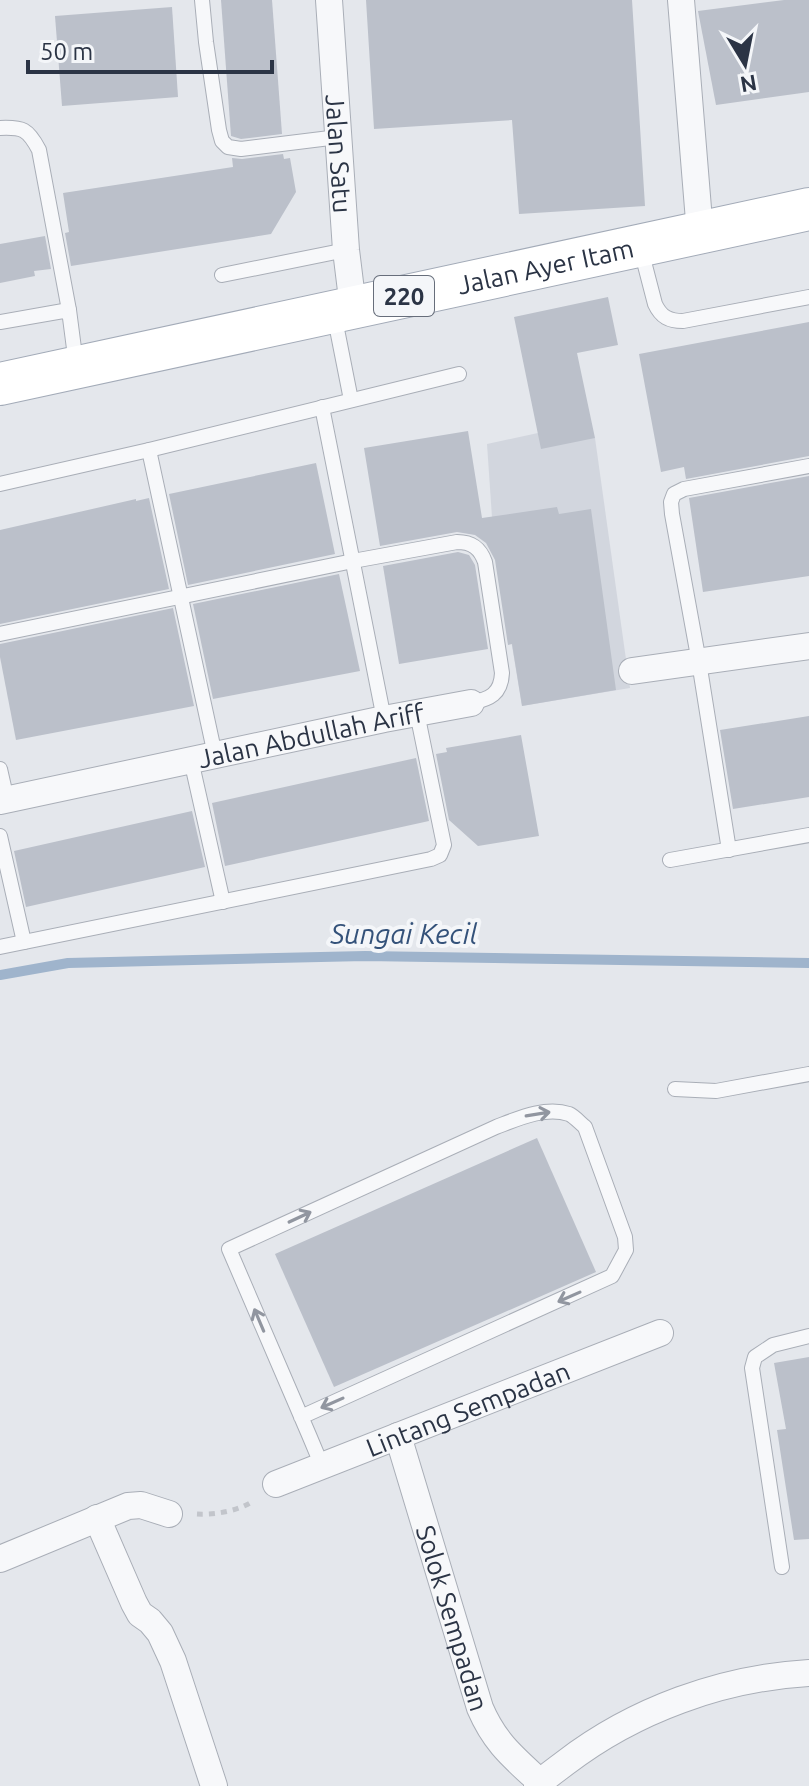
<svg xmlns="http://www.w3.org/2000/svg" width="809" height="1786" viewBox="0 0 809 1786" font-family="Ubuntu,sans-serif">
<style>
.built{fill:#d2d6de}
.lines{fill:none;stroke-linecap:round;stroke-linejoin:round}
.stream{stroke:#9fb4cc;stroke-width:10}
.building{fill:#bbc0ca}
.lane-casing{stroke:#a9aeb7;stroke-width:16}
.street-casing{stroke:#a9aeb7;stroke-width:28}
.primary-casing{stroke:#a3abb8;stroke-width:44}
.path{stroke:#c2c5cb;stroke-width:5;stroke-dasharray:6 6;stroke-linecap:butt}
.lane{stroke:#f7f8fa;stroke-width:14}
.street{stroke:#f7f8fa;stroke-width:26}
.primary{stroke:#fff;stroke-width:42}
.oneway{stroke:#9196a0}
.labels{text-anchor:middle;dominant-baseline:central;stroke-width:8;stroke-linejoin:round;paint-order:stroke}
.shield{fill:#f4f6f9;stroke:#676e7b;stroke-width:2}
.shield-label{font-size:24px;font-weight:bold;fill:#2b3445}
.street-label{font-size:26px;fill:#2b3445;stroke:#f4f6f9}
.water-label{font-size:28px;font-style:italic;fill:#34527a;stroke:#f4f6f9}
</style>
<rect width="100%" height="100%" fill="#e4e7ec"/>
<polygon class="built" points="538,433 595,438 630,688 522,706 493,532 487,444"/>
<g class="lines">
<polyline class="stream" points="0,975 68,963 365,956 809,963"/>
</g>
<g class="building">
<polygon points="221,0 272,0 282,134 241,139 231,136"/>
<polygon points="366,0 632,0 645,206 519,214 512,120 374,129"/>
<polygon points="784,0 809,0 809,92 716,105 698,11"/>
<polygon points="172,7 178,97 62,106 55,16"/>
<polygon points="283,154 284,159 290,158 296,192 271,234 71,266 65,233 69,232 63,193 233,167 232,158 242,159"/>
<polygon points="45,236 51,269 34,271 35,276 0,283 0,244"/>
<polygon points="608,297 618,345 577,353 595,438 541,449 514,317"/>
<polygon points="809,322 809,456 686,479 684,467 661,472 639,354"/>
<polygon points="468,431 482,518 557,507 559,514 591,509 616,690 522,706 512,644 508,645 495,560 486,543 475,535 457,532 380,546 364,448"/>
<polygon points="316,463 335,554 188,585 169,494"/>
<polygon points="809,476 809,576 703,592 689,498"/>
<polygon points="149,498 169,589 0,624 0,530 136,499 136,501"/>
<polygon points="458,552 469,555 475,565 488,649 399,664 383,566"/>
<polygon points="339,574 360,671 213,699 193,604"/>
<polygon points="173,608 194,706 16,740 0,657 0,644"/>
<polygon points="809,716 809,797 733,809 720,730"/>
<polygon points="521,735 539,836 478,846 449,820 436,754 447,752 446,748"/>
<polygon points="416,758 429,821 225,866 212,803"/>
<polygon points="192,811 205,867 26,907 14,851"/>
<polygon points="537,1138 596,1272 334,1387 275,1254"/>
<polygon points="809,1357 809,1539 794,1540 777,1430 786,1429 774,1363"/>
</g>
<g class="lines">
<g class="lane-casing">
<g id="lane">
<polyline points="202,0 206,42 219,130 222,141 228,147 241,149 338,137"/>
<path d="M 0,128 C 23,127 28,129 39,150 L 69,310"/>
<path d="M 641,250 L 655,304 C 661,317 669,321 683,321 L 809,297"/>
<polyline points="222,275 346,250"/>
<polyline points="334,314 351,400"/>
<polyline points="0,322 69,310 76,364"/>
<polyline points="322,407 384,719"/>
<polyline points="149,450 215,755"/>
<polyline points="0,484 149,450 459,374"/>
<path d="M 0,634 L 353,561 L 457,542 C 472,542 480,548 485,562 L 502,673 C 501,694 490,699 471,703"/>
<polyline points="191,760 223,902"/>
<polyline points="0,769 7,800"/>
<polyline points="0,836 24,942"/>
<polyline points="729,850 699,662 672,514 671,502 674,494 684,489 809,466"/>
<polyline points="670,860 809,835"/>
<polyline points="0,947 431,859 440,855 444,845 417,713"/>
<polyline points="675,1089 716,1091 809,1074"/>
<path d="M 301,1417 L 612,1276 L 626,1250 L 625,1237 L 585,1127 C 580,1123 574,1116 569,1114 C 545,1106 517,1119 496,1127 L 229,1249 L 309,1435 L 322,1466"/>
<polyline points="782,1567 752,1368 755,1357 773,1345 809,1336"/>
</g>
</g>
<g class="street-casing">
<g id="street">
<path id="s1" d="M 329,0 L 346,250 L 353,307"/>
<polyline points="681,0 700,233"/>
<polyline points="632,671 809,646"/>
<path id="s2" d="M 0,801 L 384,719 L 471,703"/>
<path id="s3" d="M 398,1436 L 480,1708 C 495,1743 513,1757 540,1782"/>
<path id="s4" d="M 276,1484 L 660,1333"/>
<polyline points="97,1518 134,1603 140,1614 150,1621 160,1633 173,1661 214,1786"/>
<polyline points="0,1559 128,1506 141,1505 169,1514"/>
<path d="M 537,1786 C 545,1777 556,1770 565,1763 C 634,1710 722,1678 809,1673"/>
</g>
</g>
<g class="primary-casing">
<g id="primary">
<path id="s5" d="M 0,384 L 809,209"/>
</g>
</g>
<path class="path" d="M 197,1514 C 214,1515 239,1511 253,1501"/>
<use href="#lane" class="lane"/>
<use href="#street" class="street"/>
<use href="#primary" class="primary"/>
</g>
<defs><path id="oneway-shaft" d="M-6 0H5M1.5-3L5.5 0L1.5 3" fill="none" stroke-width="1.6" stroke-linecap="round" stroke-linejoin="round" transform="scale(2)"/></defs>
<g class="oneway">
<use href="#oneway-shaft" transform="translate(538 1114) rotate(-9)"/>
<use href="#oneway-shaft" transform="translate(300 1217) rotate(-25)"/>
<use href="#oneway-shaft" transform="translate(569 1297) rotate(156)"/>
<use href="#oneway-shaft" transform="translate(259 1320) rotate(-113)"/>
<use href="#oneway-shaft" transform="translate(332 1403) rotate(156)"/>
</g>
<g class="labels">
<rect class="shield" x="374" y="276" width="60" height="40" rx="6"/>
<g class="shield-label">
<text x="404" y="296">220</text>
</g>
<g class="street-label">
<text stroke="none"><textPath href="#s1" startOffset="154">Jalan Satu</textPath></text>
<text stroke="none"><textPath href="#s5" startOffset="558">Jalan Ayer Itam</textPath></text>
<text stroke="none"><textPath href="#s2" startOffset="318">Jalan Abdullah Ariff</textPath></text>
<text stroke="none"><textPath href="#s4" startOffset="206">Lintang Sempadan</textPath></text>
<text stroke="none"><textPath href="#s3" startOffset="190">Solok Sempadan</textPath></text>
</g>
<g class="water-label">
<text x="404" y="933">Sungai Kecil</text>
</g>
</g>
<g transform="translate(745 64) rotate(170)" stroke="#f4f6f9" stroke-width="6" paint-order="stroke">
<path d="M0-6L14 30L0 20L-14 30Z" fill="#2b3445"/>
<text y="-12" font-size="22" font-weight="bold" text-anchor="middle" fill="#2b3445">N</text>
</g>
<path d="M28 60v12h244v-12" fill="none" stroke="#2b3445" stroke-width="4"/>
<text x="40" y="60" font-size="24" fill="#2b3445" stroke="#f4f6f9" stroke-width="6" paint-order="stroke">50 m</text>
</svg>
